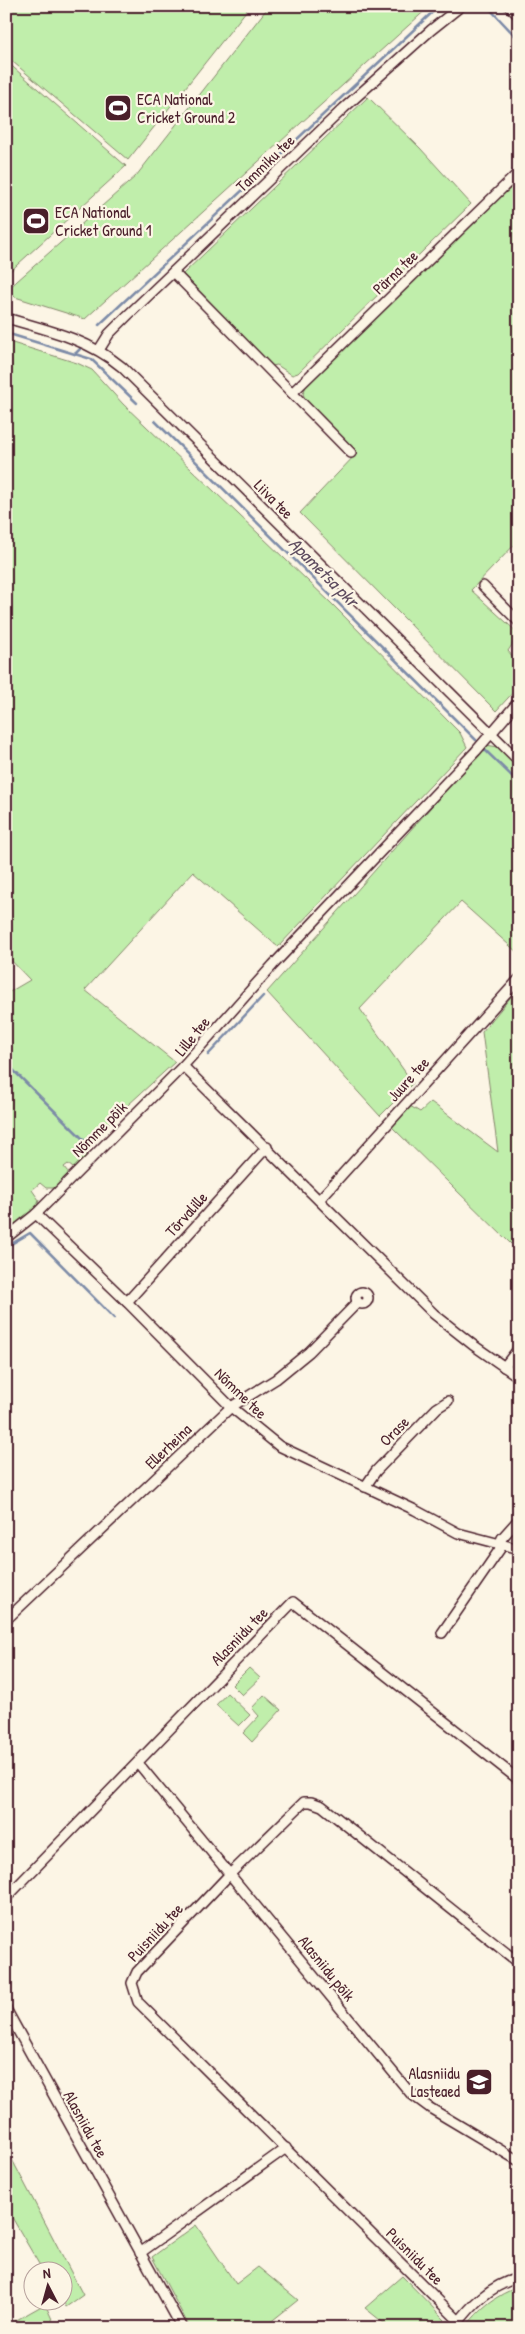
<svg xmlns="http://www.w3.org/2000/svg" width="525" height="2334" viewBox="0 0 525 2334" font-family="'Patrick Hand',sans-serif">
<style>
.green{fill:#c0eeab;stroke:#85866b}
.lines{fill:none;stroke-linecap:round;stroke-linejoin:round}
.stream{stroke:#7b8aa7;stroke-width:2.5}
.street-casing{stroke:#4a1f2b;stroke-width:12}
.street{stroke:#fcf5e5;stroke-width:9}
.labels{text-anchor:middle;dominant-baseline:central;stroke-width:4.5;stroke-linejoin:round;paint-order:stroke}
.poi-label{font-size:16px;fill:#4a1f2b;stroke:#fcf5e5;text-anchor:start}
.street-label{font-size:16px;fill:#4a1f2b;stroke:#fcf5e5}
.water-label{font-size:18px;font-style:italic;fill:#5e4c5f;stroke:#fcf5e5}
</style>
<rect width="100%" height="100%" fill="#fcf5e5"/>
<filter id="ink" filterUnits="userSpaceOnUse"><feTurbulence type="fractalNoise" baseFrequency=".02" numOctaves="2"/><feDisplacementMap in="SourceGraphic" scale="10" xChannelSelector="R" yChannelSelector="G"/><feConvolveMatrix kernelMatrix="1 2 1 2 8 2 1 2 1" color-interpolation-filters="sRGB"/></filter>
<g filter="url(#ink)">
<g class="green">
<polygon points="16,6 250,6 128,160 6,56 6,19"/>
<polygon points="269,6 430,6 85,319 15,297 8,289 136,176"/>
<polygon points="6,61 126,166 6,275"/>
<polygon points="368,97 420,148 471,204 298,373 292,375 277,365 272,366 183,274"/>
<polygon points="519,178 519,540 471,590 519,634 508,651 519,664 519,686 496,711 300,513 357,453 307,403 303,394 306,386"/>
<polygon points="6,341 77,363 92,370 123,404 331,603 460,733 467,747 278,947 193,872 85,990 175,1062 81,1148 87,1156 77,1167 73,1168 68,1164 64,1167 68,1172 68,1176 56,1188 46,1188 40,1183 32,1190 39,1200 37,1207 6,1233 6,994 30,980 6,955"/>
<polygon points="486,745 498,747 519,768 519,954 461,902 360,1009 413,1083 380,1116 267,992"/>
<polygon points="519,987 519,1235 511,1244 392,1127 410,1106 420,1112 431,1102 498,1152 482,1032"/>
<polygon points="249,1668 260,1678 242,1695 232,1685"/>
<polygon points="227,1693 250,1715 239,1726 216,1705"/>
<polygon points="264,1695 281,1710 252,1742 243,1733 259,1716 252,1708"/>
<polygon points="6,2148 83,2295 66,2307 63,2301 62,2272 43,2271 6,2207"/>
<polygon points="196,2225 236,2284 258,2267 298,2300 263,2328 190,2328 152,2257"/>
<polygon points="402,2276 445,2320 439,2328 390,2328 365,2308"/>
<path d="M 519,2287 L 519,2328 L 465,2328 C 479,2309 497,2294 519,2287 Z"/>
<polygon points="45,2304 56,2328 6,2328 6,2326"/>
</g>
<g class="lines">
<g class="stream">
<polyline points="488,7 519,40"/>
<polyline points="99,325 439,6"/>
<polyline points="6,333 91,359 137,403"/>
<polyline points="75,354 80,349"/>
<polyline points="155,421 476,740"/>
<polyline points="485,750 519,783"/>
<polyline points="208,1055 263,996"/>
<polyline points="6,1063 88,1144"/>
<polyline points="6,1247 30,1233 114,1318"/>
</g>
<g class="street-casing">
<g id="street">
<polyline points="509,6 519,16"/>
<polyline points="173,272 351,453"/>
<path d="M 6,318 C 48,330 88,339 122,367 L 519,761"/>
<polyline points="99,350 109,334 127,316 344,108 431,30 461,6"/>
<polyline points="292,393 519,172"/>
<polyline points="483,586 519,622"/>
<polyline points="183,1066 434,1314 473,1345 519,1377"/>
<polyline points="319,1200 519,979"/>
<polyline points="36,1214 183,1066 273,965 476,751 519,701"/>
<polyline points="6,1238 36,1214 127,1302 231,1407 279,1446 415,1510 458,1533 519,1549"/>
<circle cx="362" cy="1298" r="6"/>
<polyline points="127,1302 267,1147"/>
<polyline points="504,1367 519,1348"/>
<polyline points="365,1487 376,1471 437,1408 448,1401"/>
<polyline points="499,1545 502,1538 519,1519"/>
<polyline points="6,1620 231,1407 276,1379 309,1352 358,1302"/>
<polyline points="442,1633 502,1546"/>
<polyline points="138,1763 411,2094 430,2108 519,2161"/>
<polyline points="6,1898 293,1602 519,1780"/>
<polyline points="6,2009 182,2328"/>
<polyline points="140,2253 286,2148"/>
<polyline points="459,2321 138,2002 132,1983 137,1972 230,1874 304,1802 311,1802 322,1806 519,1963"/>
<path d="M 454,2328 C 471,2305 490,2285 519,2278"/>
</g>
</g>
<use href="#street" class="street"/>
</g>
</g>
<defs>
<g id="stadium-square" transform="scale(1.4375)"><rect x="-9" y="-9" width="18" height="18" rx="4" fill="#4a1f2b" stroke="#fcf5e5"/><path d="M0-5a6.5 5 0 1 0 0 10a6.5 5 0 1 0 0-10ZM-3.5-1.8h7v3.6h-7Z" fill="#fff"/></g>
<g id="school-square" transform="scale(1.4375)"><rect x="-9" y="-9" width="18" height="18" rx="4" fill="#4a1f2b" stroke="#fcf5e5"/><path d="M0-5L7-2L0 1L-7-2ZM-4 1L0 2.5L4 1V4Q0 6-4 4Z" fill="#fff"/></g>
</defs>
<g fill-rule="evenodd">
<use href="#stadium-square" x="118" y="108"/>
<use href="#stadium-square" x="36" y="221"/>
<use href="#school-square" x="479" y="2082"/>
</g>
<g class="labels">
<g class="poi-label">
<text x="137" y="99">ECA National<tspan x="137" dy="18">Cricket Ground 2</tspan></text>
<text x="55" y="212">ECA National<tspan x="55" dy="18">Cricket Ground 1</tspan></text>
<text x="460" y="2073" text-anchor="end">Alasniidu<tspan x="460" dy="18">Lasteaed</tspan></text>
</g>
<g class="street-label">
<text transform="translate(265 163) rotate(-44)">Tammiku tee</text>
<text transform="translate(395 272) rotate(-44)">Pärna tee</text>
<text transform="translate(274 499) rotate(45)">Liiva tee</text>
<text transform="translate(192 1036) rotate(-51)">Lille tee</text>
<text transform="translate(408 1079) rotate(-48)">Juure tee</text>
<text transform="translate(99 1129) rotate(-45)">Nõmme põik</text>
<text transform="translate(186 1214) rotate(-48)">Tõrvalille</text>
<text transform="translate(241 1393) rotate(44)">Nõmme tee</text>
<text transform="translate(394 1431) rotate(-46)">Orase</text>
<text transform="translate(168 1446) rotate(-44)">Ellerheina</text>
<text transform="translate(239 1636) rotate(-46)">Alasniidu tee</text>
<text transform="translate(155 1932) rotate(-47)">Puisniidu tee</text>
<text transform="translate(327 1968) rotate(51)">Alasniidu põik</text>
<text transform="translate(86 2124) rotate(61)">Alasniidu tee</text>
<text transform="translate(415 2256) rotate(45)">Puisniidu tee</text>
</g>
<g class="water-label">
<text transform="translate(324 572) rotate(45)">Apametsa pkr</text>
</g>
</g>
<rect width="525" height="2334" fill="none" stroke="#fcf5e5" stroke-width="25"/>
<rect x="12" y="12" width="500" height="2309" fill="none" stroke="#4a1f2b" stroke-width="2" filter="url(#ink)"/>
<g transform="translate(48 2286) rotate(354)"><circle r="24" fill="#fcf5e5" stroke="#b59f9b"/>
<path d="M0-4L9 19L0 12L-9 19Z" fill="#4a1f2b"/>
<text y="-8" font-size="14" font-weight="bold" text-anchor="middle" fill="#4a1f2b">N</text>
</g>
</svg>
